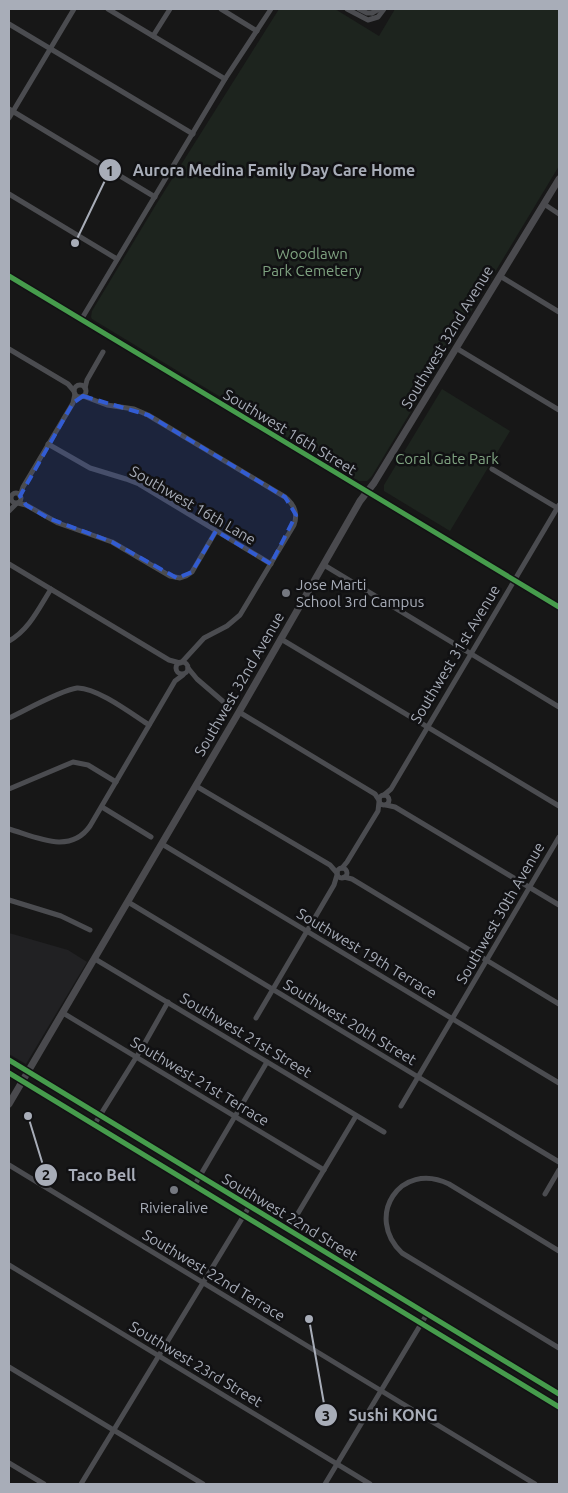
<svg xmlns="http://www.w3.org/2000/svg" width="568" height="1493" viewBox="0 0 568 1493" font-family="Ubuntu,sans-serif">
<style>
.built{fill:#212123}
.green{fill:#1d241e}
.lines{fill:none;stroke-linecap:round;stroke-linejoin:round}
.street{stroke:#4b4c50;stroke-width:5}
.secondary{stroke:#4a4a4e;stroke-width:7}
.cycleway-casing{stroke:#111113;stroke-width:8}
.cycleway{stroke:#469c4c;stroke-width:5}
.marked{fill:#325cd3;fill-opacity:0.2;stroke:#325cd3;stroke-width:4;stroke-dasharray:10 6;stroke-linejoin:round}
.poi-dot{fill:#757880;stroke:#111113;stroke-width:2}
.labels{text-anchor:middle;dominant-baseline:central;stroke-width:5;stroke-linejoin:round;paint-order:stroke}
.park-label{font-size:15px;fill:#7fa381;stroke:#111113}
.street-label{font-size:15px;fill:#a8adb8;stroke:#111113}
.poi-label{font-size:15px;fill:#a8adb8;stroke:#111113;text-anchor:start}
.leader{fill:none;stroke:#a8adb8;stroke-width:2}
.callout-dot{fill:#a8adb8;stroke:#111113;stroke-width:2}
.mark-label{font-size:15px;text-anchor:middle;font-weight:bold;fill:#111}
.callout-label{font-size:16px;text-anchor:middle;font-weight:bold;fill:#a8adb8;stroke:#111113;stroke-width:5;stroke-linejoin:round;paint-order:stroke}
</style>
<rect width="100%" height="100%" fill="#171717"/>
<polygon class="built" points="9,933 68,950 87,962 26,1064 9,1054"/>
<g class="green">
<polygon points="279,9 335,9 379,36 395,9 559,9 559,166 372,476 367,481 359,481 92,319 91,317 92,311 157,203"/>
<polygon points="442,389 510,431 450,531 384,491 384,485"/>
</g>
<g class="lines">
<g class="street">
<polyline points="108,9 225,79"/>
<polyline points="221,9 257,31"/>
<polyline points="347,9 368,20 378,17 384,9"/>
<polyline points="359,9 367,13 372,13"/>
<polyline points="372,13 379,9"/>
<polyline points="9,24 193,134"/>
<polyline points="153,36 170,9"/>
<polyline points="9,109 155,197"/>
<polyline points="9,118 74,9"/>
<polyline points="9,194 117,259"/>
<polyline points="544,204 559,214"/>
<polyline points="500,276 559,312"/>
<polyline points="81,320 225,79 271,9"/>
<polyline points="456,348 559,410"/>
<polyline points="9,349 68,384 74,391"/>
<circle cx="80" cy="391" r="6"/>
<polyline points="85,388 87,380 103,352"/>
<path d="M 83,396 L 107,405 L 134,409 L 148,415 L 285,497 C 295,505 298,514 294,525 L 240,615 L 227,626 L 204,638 L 182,662"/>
<polyline points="48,444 90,468 126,479 139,484 271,564"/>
<polyline points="492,469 559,509"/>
<circle cx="16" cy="498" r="5"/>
<polyline points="20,496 23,487 73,403 75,394"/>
<polyline points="18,503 26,505 58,523 112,542 170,576 180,578 186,576 192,572 216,531"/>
<polyline points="9,511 16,504"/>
<polyline points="9,564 169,660 180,663"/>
<polyline points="324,565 559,707"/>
<polyline points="281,639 559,806"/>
<path d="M 9,641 C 29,630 39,608 51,589"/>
<circle cx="182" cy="668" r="6"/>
<polyline points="188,668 197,679 226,704"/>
<polyline points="239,712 375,794 379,800"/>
<path d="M 9,718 C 24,711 61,690 77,688 C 96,687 132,714 149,725"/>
<polyline points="196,786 330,865 337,873"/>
<polyline points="9,789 73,762 88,765 116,782"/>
<circle cx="384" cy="800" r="5"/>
<polyline points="384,795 391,789 559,505"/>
<polyline points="386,805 395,807 559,905"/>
<polyline points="102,807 151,837"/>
<path d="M 9,829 C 36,837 70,855 90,826 L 175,681 L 183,675"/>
<polyline points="162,844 559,1083"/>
<polyline points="342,868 347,862 378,811 379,802"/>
<circle cx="342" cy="873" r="5"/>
<polyline points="344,877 352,879 559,1004"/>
<polyline points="9,900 61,916 90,930"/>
<polyline points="128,902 559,1162"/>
<polyline points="95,959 384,1132"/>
<polyline points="63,1013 324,1170"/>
<polyline points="256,1018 334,885 337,875"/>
<polyline points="401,1106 559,837"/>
<polyline points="94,1125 142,1048 168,1002"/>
<polyline points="9,1165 535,1484"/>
<polyline points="194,1186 267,1062"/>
<polyline points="545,1194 559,1170"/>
<polyline points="288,1230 356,1116"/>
<path d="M 559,1251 L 449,1184 C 400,1160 364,1217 402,1253 L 559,1348"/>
<polyline points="9,1265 370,1484"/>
<polyline points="9,1367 203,1484"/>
<polyline points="9,1463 44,1484"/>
<polyline points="81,1484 249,1207"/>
<polyline points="325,1484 427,1314"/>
</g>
<g class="secondary">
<polyline points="9,276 559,607"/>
<polyline points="9,1060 559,1394"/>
<polyline points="9,1073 559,1407"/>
<polyline points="9,1104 239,712 360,501 374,483 559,179"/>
</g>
<g class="cycleway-casing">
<g id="cycleway">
<polyline points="9,276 559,607"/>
<polyline points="9,1060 559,1394"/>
<polyline points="9,1073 559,1407"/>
</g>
</g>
<use href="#cycleway" class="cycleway"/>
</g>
<path class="marked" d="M 83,396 L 148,415 L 285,497 L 296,515 L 271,564 L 216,531 L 192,572 L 177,578 L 112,542 L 48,518 L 26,505 L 20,496 L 73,403 Z"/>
<g class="poi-dot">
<circle cx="286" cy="593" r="5"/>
<circle cx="174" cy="1190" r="5"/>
</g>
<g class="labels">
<g class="park-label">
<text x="312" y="253">Woodlawn<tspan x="312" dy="17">Park Cemetery</tspan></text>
<text x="447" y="458">Coral Gate Park</text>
</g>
<g class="street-label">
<text transform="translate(447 337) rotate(-59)">Southwest 32nd Avenue</text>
<text transform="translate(290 432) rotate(31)">Southwest 16th Street</text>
<text transform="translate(193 505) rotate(30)">Southwest 16th Lane</text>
<text transform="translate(455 654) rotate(-59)">Southwest 31st Avenue</text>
<text transform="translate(239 684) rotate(-60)">Southwest 32nd Avenue</text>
<text transform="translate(500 913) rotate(-60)">Southwest 30th Avenue</text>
<text transform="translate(367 953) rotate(31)">Southwest 19th Terrace</text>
<text transform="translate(350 1022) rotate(31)">Southwest 20th Street</text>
<text transform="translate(246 1035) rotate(31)">Southwest 21st Street</text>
<text transform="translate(200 1081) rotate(31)">Southwest 21st Terrace</text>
<text transform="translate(290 1217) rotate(31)">Southwest 22nd Street</text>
<text transform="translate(214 1275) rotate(31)">Southwest 22nd Terrace</text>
<text transform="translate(196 1364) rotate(31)">Southwest 23rd Street</text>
</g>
<g class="poi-label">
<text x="296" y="584">Jose Marti<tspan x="296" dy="17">School 3rd Campus</tspan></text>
<text x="174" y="1207" text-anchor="middle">Rivieralive</text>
</g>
</g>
<path class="leader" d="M75 243L110 170M28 1116L46 1175M309 1319L326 1415"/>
<g class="callout-dot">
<circle cx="75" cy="243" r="5"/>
<circle cx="28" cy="1116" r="5"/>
<circle cx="309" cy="1319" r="5"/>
<circle cx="110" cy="170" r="12"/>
<circle cx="46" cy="1175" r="12"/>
<circle cx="326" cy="1415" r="12"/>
</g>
<g class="mark-label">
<text x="110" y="176">1</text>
<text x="46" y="1180">2</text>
<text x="326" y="1421">3</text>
</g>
<g class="callout-label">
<text x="274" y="176">Aurora Medina Family Day Care Home</text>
<text x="102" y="1181">Taco Bell</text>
<text x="393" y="1421">Sushi KONG</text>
</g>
<rect width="568" height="1493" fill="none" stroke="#a8adb8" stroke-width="20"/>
</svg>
